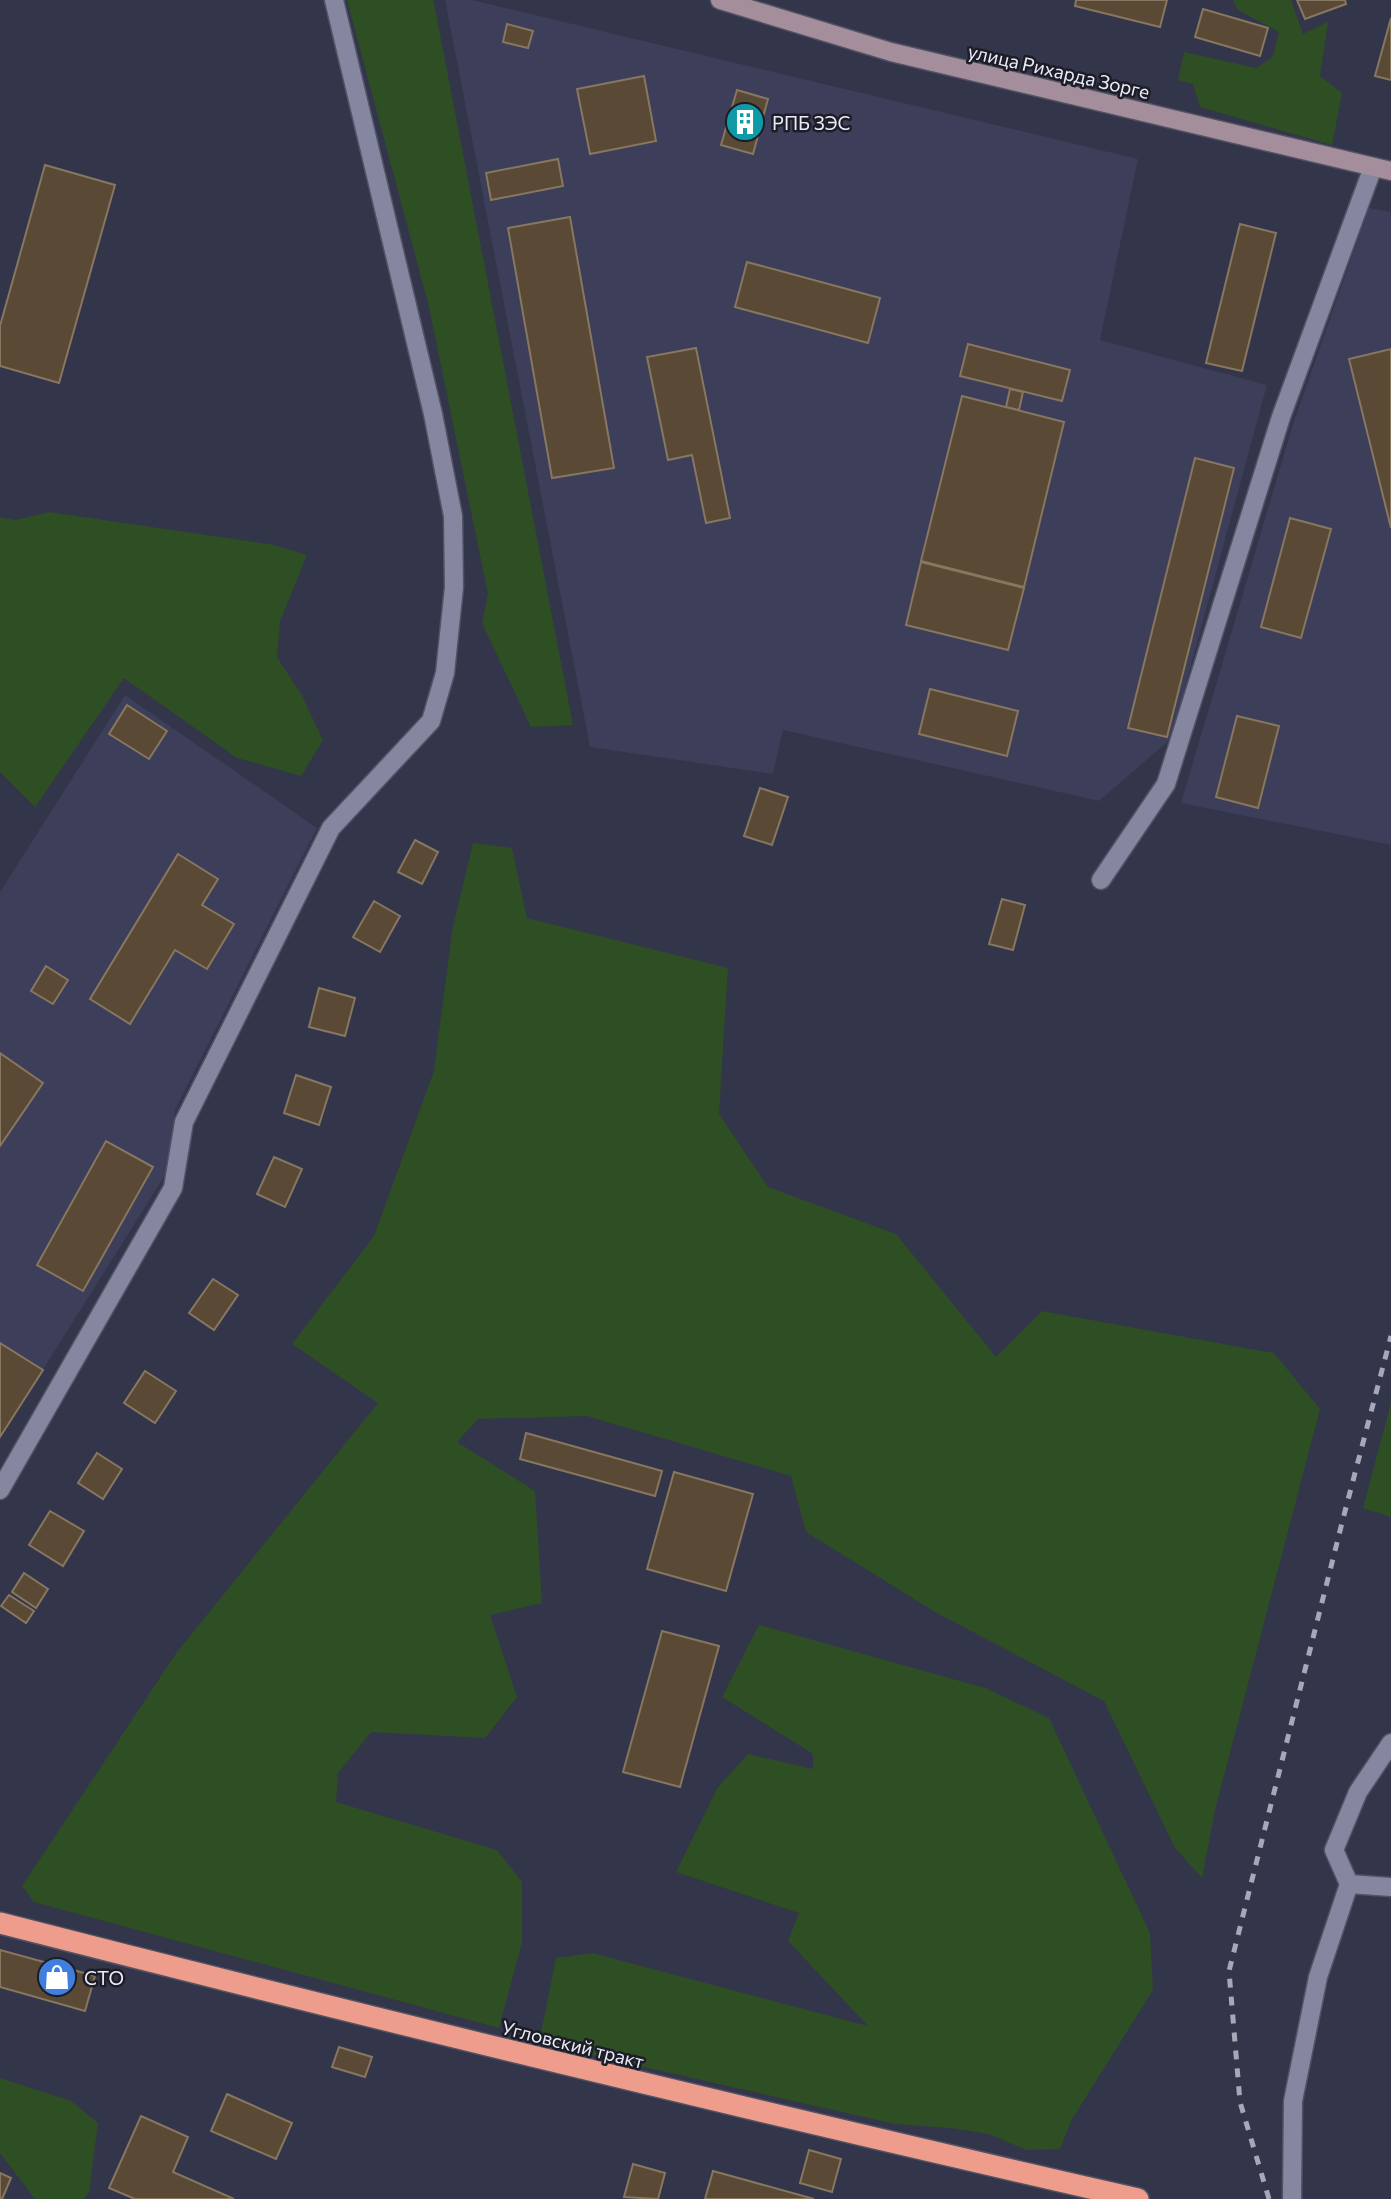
<svg xmlns="http://www.w3.org/2000/svg" width="1391" height="2199" viewBox="0 0 1391 2199" font-family="Commissioner,sans-serif">
<style>
.built{fill:#3c3e5a}
.green{fill:#2e4f24}
.building{fill:#594935;stroke:#877761;stroke-width:2}
.lines{fill:none;stroke-linecap:round;stroke-linejoin:round}
.street-casing{stroke:#515264;stroke-width:21}
.secondary-casing{stroke:#515264;stroke-width:21}
.highway-casing{stroke:#515264;stroke-width:24}
.street{stroke:#8587a1;stroke-width:18}
.secondary{stroke:#a48e9b;stroke-width:18}
.highway{stroke:#ee9d8c;stroke-width:21}
.rail{stroke:#a6a8b8;stroke-width:5;stroke-dasharray:9 9;stroke-linecap:butt}
.labels{text-anchor:middle;dominant-baseline:central;stroke-width:5;stroke-linejoin:round;paint-order:stroke}
.street-label{font-size:19px;fill:#eaebf9;stroke:#1d1d27}
.poi-label{font-size:19px;fill:#eaebf9;stroke:#1d1d27;text-anchor:start}
</style>
<rect width="100%" height="100%" fill="#33354a"/>
<g class="built">
<polygon points="445,0 472,0 1138,159 1100,340 1267,385 1171,739 1099,801 783,730 773,774 590,747"/>
<polygon points="1369,208 1391,212 1391,845 1181,803 1293,424"/>
<polygon points="125,695 317,828 175,1110 169,1169 0,1438 0,892"/>
</g>
<g class="green">
<polygon points="347,0 433,0 434,3 573,725 531,727 482,623 488,594 429,307"/>
<polygon points="1233,0 1291,0 1303,34 1328,22 1320,76 1342,93 1332,145 1200,107 1193,84 1178,80 1184,52 1256,68 1273,57 1279,32 1238,10"/>
<polygon points="49,512 274,545 307,555 280,621 277,657 301,694 323,740 301,776 237,758 124,678 35,807 0,772 0,517 15,520"/>
<polygon points="473,843 512,848 527,918 728,968 719,1114 768,1187 896,1234 996,1357 1042,1311 1274,1353 1320,1409 1215,1810 1202,1878 1175,1848 1104,1701 935,1612 806,1532 791,1476 587,1416 478,1419 457,1442 535,1491 542,1603 490,1615 517,1697 485,1738 371,1732 338,1773 336,1802 497,1850 522,1882 522,1942 499,2028 34,1902 22,1886 177,1652 378,1403 292,1344 374,1236 434,1071 452,931"/>
<polygon points="1391,1403 1391,1517 1363,1508"/>
<polygon points="759,1625 985,1688 1049,1718 1150,1933 1153,1990 1071,2121 1060,2149 1026,2150 989,2134 950,2128 895,2124 539,2043 556,1958 592,1953 868,2026 788,1941 799,1913 676,1872 718,1787 748,1754 813,1769 813,1754 722,1697"/>
<polygon points="0,2078 71,2101 98,2123 89,2192 84,2199 35,2199 0,2153"/>
</g>
<g class="building">
<polygon points="1076,0 1167,0 1160,27 1075,6"/>
<polygon points="1297,0 1345,0 1346,4 1305,19"/>
<polygon points="1203,9 1268,28 1260,56 1195,37"/>
<polygon points="1391,18 1391,80 1375,76"/>
<polygon points="507,24 533,31 528,48 503,42"/>
<polygon points="644,76 656,141 590,154 577,89"/>
<polygon points="737,90 768,99 753,154 721,145"/>
<polygon points="558,159 563,186 491,200 486,173"/>
<polygon points="45,165 115,185 59,383 0,366 0,326"/>
<polygon points="570,217 614,468 552,478 508,228"/>
<polygon points="1240,224 1276,233 1242,371 1206,363"/>
<polygon points="747,262 880,298 868,343 735,307"/>
<polygon points="968,344 1070,370 1062,401 960,376"/>
<polygon points="696,348 730,518 706,523 692,455 668,460 647,357"/>
<polygon points="1391,349 1391,528 1349,359"/>
<polygon points="1010,389 1023,392 1019,410 1006,407"/>
<polygon points="962,396 1064,422 1024,587 921,561"/>
<polygon points="1195,458 1234,468 1167,737 1128,728"/>
<polygon points="1290,518 1331,529 1301,638 1261,627"/>
<polygon points="921,562 1024,588 1008,650 906,625"/>
<polygon points="930,689 1018,711 1007,756 919,734"/>
<polygon points="127,705 167,731 149,759 109,734"/>
<polygon points="1237,716 1279,726 1258,808 1216,797"/>
<polygon points="760,788 788,797 772,845 744,836"/>
<polygon points="415,840 438,852 422,884 398,872"/>
<polygon points="178,854 218,879 202,905 234,924 207,969 175,950 130,1024 90,999"/>
<polygon points="1002,899 1025,905 1013,950 989,944"/>
<polygon points="374,901 400,916 380,952 353,937"/>
<polygon points="46,966 68,980 53,1004 31,991"/>
<polygon points="319,988 355,998 345,1036 309,1027"/>
<polygon points="0,1053 43,1083 0,1146"/>
<polygon points="296,1075 331,1087 319,1125 284,1113"/>
<polygon points="106,1141 153,1167 83,1291 37,1265"/>
<polygon points="274,1157 302,1169 285,1207 257,1194"/>
<polygon points="213,1279 238,1295 214,1330 189,1313"/>
<polygon points="0,1343 43,1370 0,1437"/>
<polygon points="145,1371 176,1391 155,1423 124,1403"/>
<polygon points="526,1433 662,1471 655,1496 520,1459"/>
<polygon points="97,1453 122,1469 103,1499 78,1483"/>
<polygon points="674,1472 753,1494 726,1591 647,1569"/>
<polygon points="50,1511 84,1531 63,1566 29,1545"/>
<polygon points="24,1573 48,1589 36,1608 12,1592"/>
<polygon points="9,1595 34,1611 26,1623 1,1606"/>
<polygon points="662,1631 719,1646 680,1787 623,1772"/>
<polygon points="0,1950 95,1976 85,2011 0,1987"/>
<polygon points="339,2047 372,2057 365,2077 332,2067"/>
<polygon points="227,2094 292,2123 276,2159 211,2131"/>
<polygon points="141,2116 188,2137 173,2172 234,2199 135,2199 109,2188"/>
<polygon points="809,2150 841,2159 832,2192 800,2183"/>
<polygon points="633,2164 665,2173 658,2199 624,2197"/>
<polygon points="713,2171 814,2199 705,2199"/>
<polygon points="0,2173 11,2178 2,2199 0,2199"/>
</g>
<g class="lines">
<g class="street-casing">
<g id="street">
<polyline points="1101,880 1166,784 1281,417 1373,167"/>
<polyline points="0,1490 173,1188 184,1122 331,828 431,721 445,673 454,587 453,516 433,414 334,0"/>
<polyline points="1349,1884 1391,1887"/>
<polyline points="1292,2199 1293,2101 1318,1977 1349,1884 1334,1850 1358,1792 1391,1743"/>
</g>
</g>
<g class="secondary-casing">
<polyline id="secondary" points="720,0 891,52 1391,171"/>
</g>
<g class="highway-casing">
<path id="highway" d="M 0,1923 C 378,2020 757,2112 1138,2199"/>
</g>
<use href="#street" class="street"/>
<use href="#secondary" class="secondary"/>
<use href="#highway" class="highway"/>
<polyline class="rail" points="1269,2199 1240,2102 1229,1971 1344,1515 1391,1336"/>
</g>
<defs>
<g id="building-disc" transform="scale(2.0125)"><circle r="9.5" fill="#0f9aa8" stroke="#1d1d27"/><path d="M-4-6H4V6H1V3H-1V6H-4ZM-2.5-4.3h1.7v1.8h-1.7ZM.8-4.3h1.7v1.8H.8ZM-2.5-1h1.7V.8h-1.7ZM.8-1h1.7V.8H.8Z" fill="#fff"/></g>
<g id="shop-disc" transform="scale(2.0125)"><circle r="9.5" fill="#3f7fe0" stroke="#1d1d27"/><path d="M-5-2.5h2.3a2.7 3.5 0 0 1 5.4 0H5L5.5 6h-11ZM-1.5-2.5h3a1.5 2.3 0 0 0-3 0Z" fill="#fff"/></g>
</defs>
<g fill-rule="evenodd">
<use href="#building-disc" x="745" y="122"/>
<use href="#shop-disc" x="57" y="1977"/>
</g>
<g class="labels">
<g class="street-label">
<text transform="translate(1059 71) rotate(13)">улица Рихарда Зорге</text>
<text transform="translate(573 2044) rotate(14)">Угловский тракт</text>
</g>
<g class="poi-label">
<text x="772" y="122">РПБ ЗЭС</text>
<text x="84" y="1977">СТО</text>
</g>
</g>
</svg>
